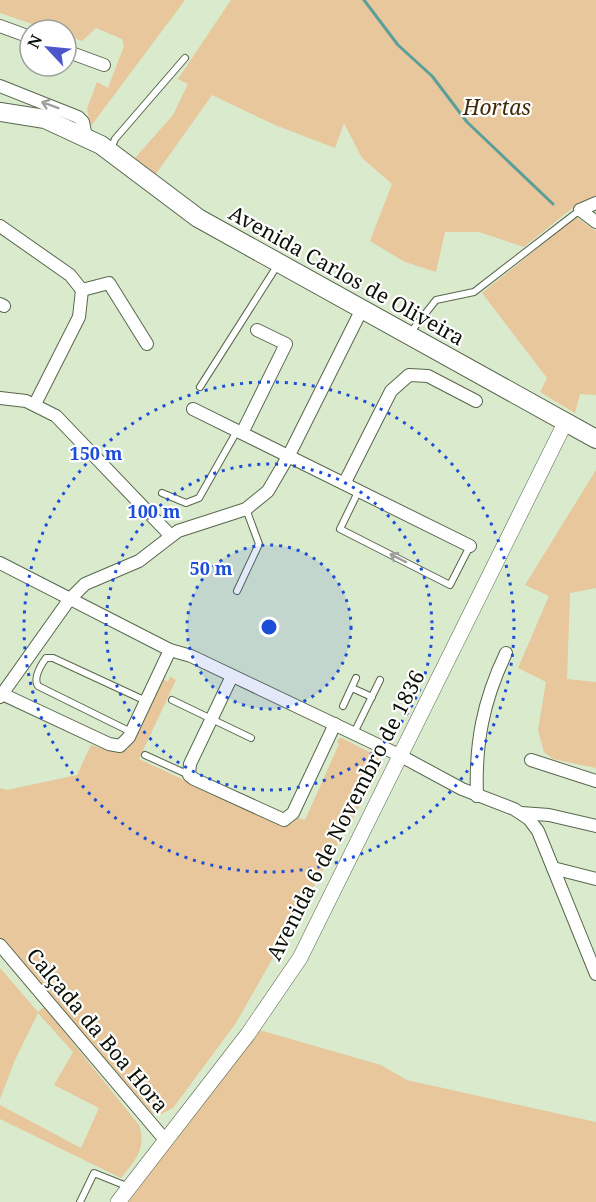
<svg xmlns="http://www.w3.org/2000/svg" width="596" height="1202" viewBox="0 0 596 1202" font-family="'Noto Serif',serif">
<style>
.green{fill:#e7c79b}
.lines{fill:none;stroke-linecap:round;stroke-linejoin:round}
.stream{stroke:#5b9f9a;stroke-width:3}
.service-casing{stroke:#58674d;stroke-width:8}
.minor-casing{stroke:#58674d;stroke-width:14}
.tertiary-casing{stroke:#58674d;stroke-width:16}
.secondary-casing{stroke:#58674d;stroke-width:20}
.service{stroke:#fff;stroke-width:6}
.minor{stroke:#fff;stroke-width:12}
.tertiary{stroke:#fff;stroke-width:15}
.secondary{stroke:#fff;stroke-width:18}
.oneway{stroke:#9ea09c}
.ring{fill:none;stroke:#1d4ed8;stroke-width:3;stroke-dasharray:3 6}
.labels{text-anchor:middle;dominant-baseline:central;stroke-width:4.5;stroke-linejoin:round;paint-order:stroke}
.park-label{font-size:21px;font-style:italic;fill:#412a05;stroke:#fff}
.street-label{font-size:21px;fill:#0c1108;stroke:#fff}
.centre{fill:#1d4ed8;stroke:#fff;stroke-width:3}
.ring-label{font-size:18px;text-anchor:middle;font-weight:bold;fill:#1d4ed8;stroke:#fff;stroke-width:4.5;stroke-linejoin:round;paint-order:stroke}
</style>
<rect width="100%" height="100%" fill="#d9eacd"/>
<g class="green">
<polygon points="0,0 185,0 91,126 87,109 97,82 108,88 124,46 122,39 96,28 82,41 66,35 66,30 50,30 0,13"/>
<polygon points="231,0 596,0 596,198 571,209 524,247 479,232 445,232 436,272 405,262 370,241 392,184 362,158 344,123 335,148 275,125 212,95 156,174 135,158 173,115 188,84 178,79"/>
<polygon points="576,217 596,231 596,395 580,394 575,413 540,392 547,378 482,293"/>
<polygon points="596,470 596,588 570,593 567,679 596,682 596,768 553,759 544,752 538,730 546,682 518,668 549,596 525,585"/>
<polygon points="170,676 176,680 139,759 283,826 291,824 298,818 305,820 339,744 337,742 338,739 342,738 373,754 381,761 381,768 236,1023 173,1108 159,1115 152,1113 0,938 0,788 7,790 77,775 91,745 110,751 128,749 163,679 168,682"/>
<path d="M 0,968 L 38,1012 L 44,1007 L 139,1125 C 147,1149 135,1160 121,1178 L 0,1119 L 0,1105 L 81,1148 L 99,1108 L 54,1085 L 73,1052 L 38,1013 L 15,1060 L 0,1099 Z"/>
<polygon points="256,1029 381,1065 407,1080 596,1122 596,1202 124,1202"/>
</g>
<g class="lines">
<polyline class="stream" points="364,0 398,45 432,76 467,122 553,204"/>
<g class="service-casing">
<g id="service">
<polyline points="111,149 115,139 185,58"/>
<polyline points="410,333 436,300 474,292 580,210"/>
<polyline points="200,387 277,266"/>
<polyline points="359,490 340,529 450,585 470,546"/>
<polyline points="162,493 186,503 199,498 237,431"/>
<polyline points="237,591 259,544 246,509"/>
<polyline points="352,688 372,697"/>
<polyline points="172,700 251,738"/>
<polyline points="343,706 356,678"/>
<path d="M 131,732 L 38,686 C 33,678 41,665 46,658 L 53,658 L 146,701"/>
<polyline points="354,733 380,680"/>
<polyline points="145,755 189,775"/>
<polyline points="80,1202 94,1173 129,1187"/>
</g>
</g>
<g class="minor-casing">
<g id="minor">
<polyline points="0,26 30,37"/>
<polyline points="66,51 104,65"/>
<polyline points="0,86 78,117 83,122 86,137"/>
<polyline points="580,210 596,222"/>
<polyline points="580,210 596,203"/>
<polyline points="0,226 70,275 82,290"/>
<polyline points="82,290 109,283 147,344"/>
<polyline points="0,304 4,306"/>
<polyline points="0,398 26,401 56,416 170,535"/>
<polyline points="35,404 79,317 82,290"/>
<polyline points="193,409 470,546"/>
<polyline points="242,433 286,344 257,330"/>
<polyline points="345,482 391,391 409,375 428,376 476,401"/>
<polyline points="0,563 170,650 191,656 399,755 462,789 514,809 529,819 538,831 596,974"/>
<polyline points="232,676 190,764 189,775 194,779 284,820 293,813 335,724"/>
<polyline points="0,693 109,744 120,746 129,737 170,650"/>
<polyline points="0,697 69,600 85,584 139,561 178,531 246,509 268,491 289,455 361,311"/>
<polyline points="531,760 596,781"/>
<path d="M 477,796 C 475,743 483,701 506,653"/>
<polyline points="521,813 549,815 596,826"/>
<polyline points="553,868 596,879"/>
<polyline points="0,945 166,1141"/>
</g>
</g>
<g class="tertiary-casing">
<polyline id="tertiary" points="118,1202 248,1034 300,958 566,421"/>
</g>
<g class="secondary-casing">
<polyline id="secondary" points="0,112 45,119 101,145 198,218 596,439"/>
</g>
<use href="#service" class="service"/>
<use href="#minor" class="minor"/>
<use href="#tertiary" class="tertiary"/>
<use href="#secondary" class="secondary"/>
</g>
<defs><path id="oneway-shaft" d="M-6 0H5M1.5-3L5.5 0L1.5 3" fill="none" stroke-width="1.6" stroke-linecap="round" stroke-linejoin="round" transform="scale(1.5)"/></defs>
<g class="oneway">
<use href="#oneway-shaft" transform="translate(50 105) rotate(-160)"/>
<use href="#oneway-shaft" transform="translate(398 558) rotate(-153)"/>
</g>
<circle cx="269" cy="627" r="82" fill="#1d4ed8" fill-opacity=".12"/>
<g class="ring">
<circle cx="269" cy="627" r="82"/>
<circle cx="269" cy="627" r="163"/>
<circle cx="269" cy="627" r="245"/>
</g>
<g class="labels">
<g class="park-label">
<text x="497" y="107">Hortas</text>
</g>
<g class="street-label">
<text transform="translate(347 275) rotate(29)">Avenida Carlos de Oliveira</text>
<text transform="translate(345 815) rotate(-63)">Avenida 6 de Novembro de 1836</text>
<text transform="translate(98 1030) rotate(50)">Calçada da Boa Hora</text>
</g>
</g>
<circle cx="269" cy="627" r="9" class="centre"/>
<g class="ring-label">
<text x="96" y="460">150 m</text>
<text x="154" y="518">100 m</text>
<text x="211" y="575">50 m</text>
</g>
<g transform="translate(48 48) rotate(296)"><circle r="28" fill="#ffffff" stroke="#9ea09c" stroke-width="1.5"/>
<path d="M0-4.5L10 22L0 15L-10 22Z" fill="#4d55cb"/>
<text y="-9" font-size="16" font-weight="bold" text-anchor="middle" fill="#0c1108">N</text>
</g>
</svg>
